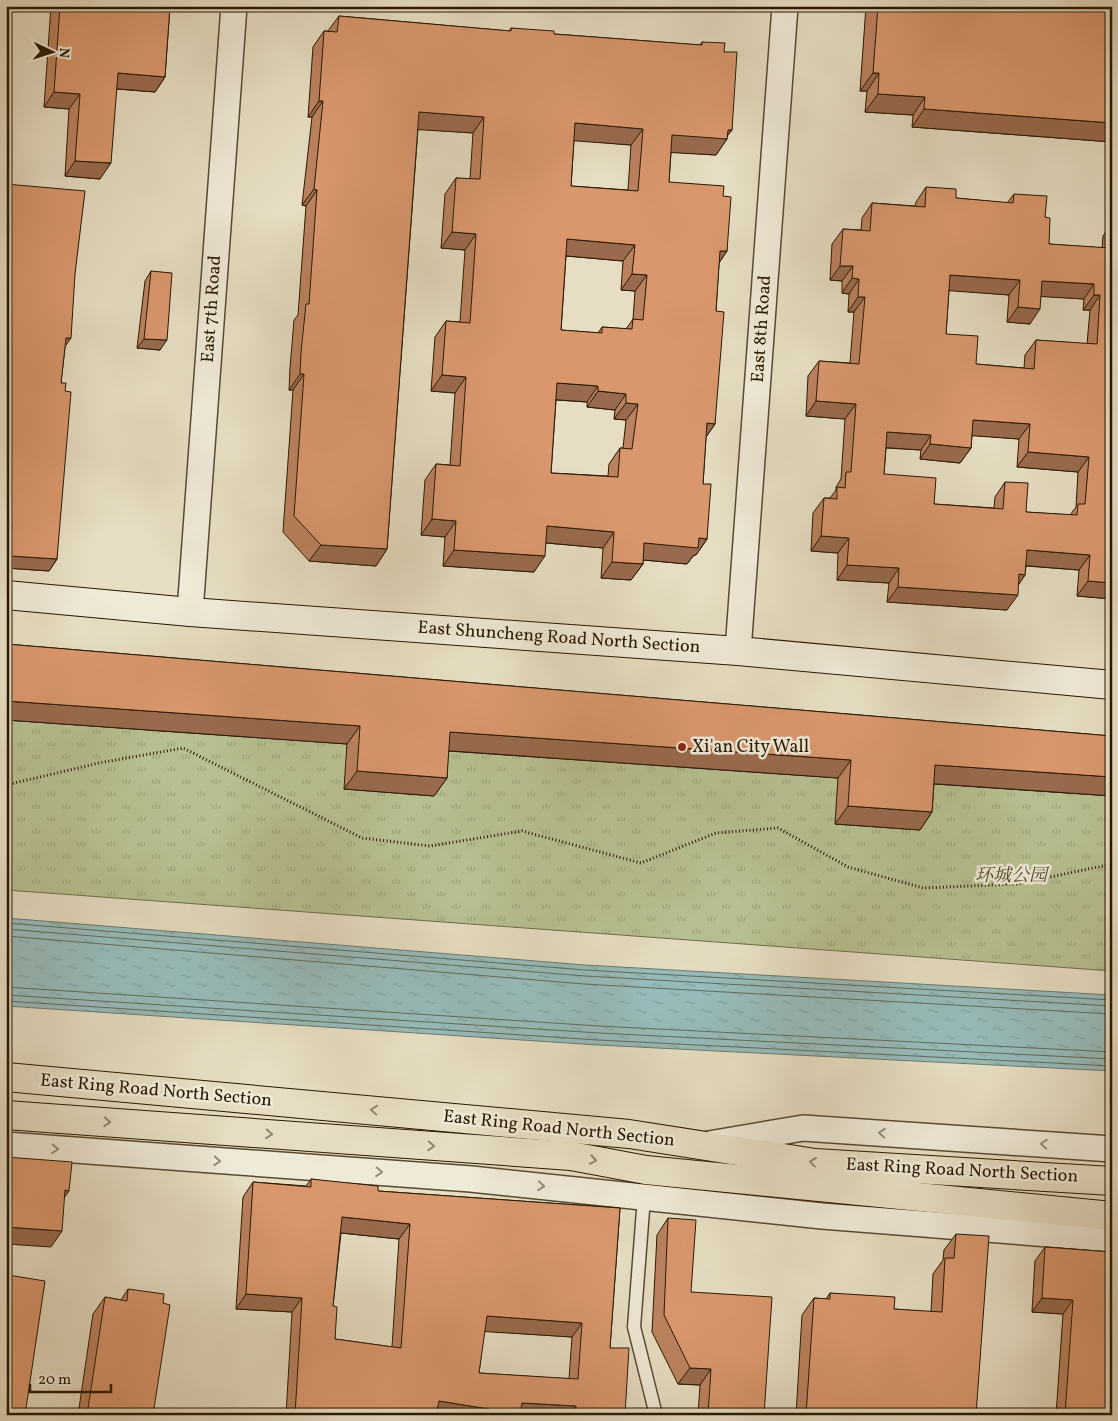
<svg xmlns="http://www.w3.org/2000/svg" width="1118" height="1421" viewBox="0 0 1118 1421" font-family="Vollkorn,'Noto Serif SC',serif">
<style>
.park{fill:url(#park-tufts);stroke:#706c4a}
.water{fill:url(#water-ripples);stroke:#6b7a70}
.lines{fill:none;stroke-linecap:round;stroke-linejoin:round}
.shore{stroke:#606a5e;stroke-width:1}
.lane-casing{stroke:#584a32;stroke-width:15}
.street-casing{stroke:#584a32;stroke-width:28}
.secondary-casing{stroke:#281902;stroke-width:30}
.primary-casing{stroke:#281902;stroke-width:30}
.path{stroke:#281902;stroke-width:3;stroke-dasharray:1 2.5;stroke-linecap:butt}
.lane{stroke:#efe9d7;stroke-width:12}
.street{stroke:#efe9d7;stroke-width:25}
.secondary{stroke:#efe9d7;stroke-width:28}
.primary{stroke:#e6ddc2;stroke-width:28}
.wall{fill:#bb825f;stroke:#281902;fill-rule:evenodd}
.shaded-wall{fill:#996a4d;stroke:#281902}
.building{fill:#da976e;stroke:#281902;fill-rule:evenodd}
.oneway{stroke:#90856c}
.oneway2{stroke:#958b77}
.poi-dot{fill:#8f2418;stroke:#efe9d7;stroke-width:2}
.labels{text-anchor:middle;dominant-baseline:central;stroke-width:5;stroke-linejoin:round;paint-order:stroke}
.street-label{font-size:18px;fill:#281902;stroke:#efe9d7}
.poi-label{font-size:18px;fill:#281902;stroke:#efe9d7;text-anchor:start}
.park-label{font-size:18px;font-style:italic;fill:#534b2d;stroke:#efe9d7}
</style>
<defs>
<pattern id="park-tufts" width="24" height="20" patternUnits="userSpaceOnUse" patternTransform="scale(1.25)"><rect width="24" height="20" fill="#b8c091"/><path d="M3 7l-1-3M5 7V3M7 7l1-3M15 17l-1-3M17 17v-4M19 17l1-3" fill="none" stroke="#9ea47b"/></pattern>
<pattern id="water-ripples" width="26" height="14" patternUnits="userSpaceOnUse" patternTransform="scale(1.25)"><rect width="26" height="14" fill="#97bbba"/><path d="M2 4q2-2 4 0t4 0M15 11q2-2 4 0t4 0" fill="none" stroke="#82a09e"/></pattern>
</defs>
<rect width="100%" height="100%" fill="#e6ddc2"/>
<filter id="stains"><feTurbulence type="fractalNoise" baseFrequency=".004" numOctaves="4"/><feColorMatrix values="0 0 0 0 .2 0 0 0 0 .09 0 0 0 0 .02 0 0 0 .5 -.17"/></filter>
<radialGradient id="worn" r=".72"><stop offset=".6" stop-color="#630" stop-opacity="0"/><stop offset="1" stop-color="#630" stop-opacity=".3"/></radialGradient>
<polygon class="park" points="6,720 1112,796 1112,971 6,890"/>
<polygon class="water" points="6,918 585,965 1112,995 1112,1071 598,1045 6,1006"/>
<g class="lines">
<g class="shore">
<polyline points="6,923 585,970 1112,1000"/>
<polyline points="6,929 585,976 1112,1006"/>
<polyline points="6,936 584,984 1112,1014"/>
<polyline points="6,987 599,1026 1112,1052"/>
<polyline points="6,995 599,1033 1112,1059"/>
<polyline points="6,1001 598,1040 1112,1066"/>
</g>
<g class="lane-casing">
<polyline id="lane" points="644,1197 634,1327 656,1415"/>
</g>
<g class="street-casing">
<g id="street">
<polyline points="190,612 234,6"/>
<polyline points="738,651 785,6"/>
<polyline points="709,1144 803,1128 1112,1149"/>
<polyline points="6,1145 471,1179 822,1216 1112,1239"/>
</g>
</g>
<g class="secondary-casing">
<polyline id="secondary" points="6,595 190,612 738,651 1112,685"/>
</g>
<g class="primary-casing">
<g id="primary">
<polyline points="6,1077 629,1134 815,1163 1112,1181"/>
<polyline points="6,1115 571,1156 646,1170 1112,1216"/>
</g>
</g>
<polyline class="path" points="6,785 99,763 183,748 362,838 430,846 522,831 641,863 716,833 778,828 848,867 923,888 1017,884 1112,864"/>
<use href="#lane" class="lane"/>
<use href="#street" class="street"/>
<use href="#secondary" class="secondary"/>
<use href="#primary" class="primary"/>
</g>
<g class="wall">
<polygon points="51,6 170,6 165,77 155,92 116,89 100,179 65,176 69,109 44,107"/>
<polygon points="866,6 1112,6 1112,142 912,127 913,115 865,112 867,91 860,91"/>
<path d="M 339,16 L 509,31 L 511,28 L 554,34 L 700,45 L 702,42 L 724,52 L 732,130 L 727,136 L 727,139 L 716,155 L 671,152 L 669,182 L 723,196 L 727,251 L 719,263 L 716,311 L 715,424 L 706,437 L 703,484 L 707,539 L 696,555 L 694,555 L 687,564 L 643,560 L 643,564 L 631,580 L 601,578 L 603,548 L 546,543 L 534,572 L 443,566 L 445,537 L 421,535 L 425,480 L 436,464 L 450,465 L 455,393 L 431,391 L 435,337 L 446,321 L 460,322 L 465,250 L 441,248 L 445,194 L 456,178 L 470,179 L 473,133 L 418,129 L 387,549 L 376,566 L 309,561 L 283,532 L 293,390 L 289,390 L 290,368 L 294,320 L 298,315 L 306,206 L 302,205 L 312,117 L 308,117 L 313,47 L 324,31 L 328,31 ZM 574,140 L 631,145 L 628,190 L 571,186 ZM 566,256 L 623,261 L 621,290 L 635,291 L 633,319 L 626,329 L 602,327 L 598,333 L 561,330 ZM 556,400 L 587,402 L 587,407 L 615,410 L 614,419 L 626,420 L 623,448 L 620,448 L 609,464 L 608,476 L 551,473 Z"/>
<polygon points="6,184 65,347 61,383 57,559 49,571 6,568"/>
<path d="M 926,187 L 956,198 L 1007,203 L 1014,194 L 1045,217 L 1049,244 L 1102,248 L 1103,236 L 1112,223 L 1112,599 L 1077,596 L 1079,570 L 1026,566 L 1025,575 L 1018,585 L 1007,610 L 887,602 L 889,583 L 837,580 L 838,553 L 811,551 L 813,513 L 824,498 L 830,498 L 836,490 L 836,487 L 841,479 L 845,419 L 806,416 L 808,376 L 819,361 L 850,363 L 854,312 L 848,312 L 849,294 L 842,293 L 842,281 L 830,280 L 832,244 L 843,229 L 861,230 L 862,218 L 872,203 L 915,206 L 916,202 ZM 949,290 L 1009,295 L 1007,322 L 1030,324 L 1041,296 L 1084,299 L 1083,310 L 1090,310 L 1087,344 L 1036,340 L 1025,355 L 1024,368 L 976,364 L 946,334 ZM 972,435 L 1019,439 L 1017,467 L 1078,472 L 1076,507 L 1070,515 L 1026,512 L 1005,482 L 995,497 L 994,508 L 934,504 L 884,474 L 886,448 L 921,450 L 920,459 L 960,463 L 971,448 Z"/>
<polygon points="151,271 160,350 137,348 145,281"/>
<polygon points="6,644 1112,736 1112,796 934,784 932,812 920,830 835,824 838,778 448,751 447,778 434,796 344,789 347,744 6,720"/>
<path d="M 311,1179 L 378,1191 L 620,1208 L 610,1348 L 625,1415 L 286,1415 L 292,1312 L 236,1309 L 243,1197 L 253,1182 L 306,1186 ZM 341,1233 L 399,1239 L 392,1347 L 335,1339 L 333,1306 ZM 484,1331 L 572,1337 L 569,1379 L 479,1373 Z"/>
<polygon points="668,1218 691,1292 764,1415 698,1415 700,1385 678,1384 652,1332 657,1235"/>
<polygon points="956,1234 976,1415 796,1415 802,1315 814,1298 826,1299 830,1293 894,1309 931,1312 933,1274 943,1260 944,1250"/>
<polygon points="1045,1247 1112,1252 1112,1415 1056,1415 1063,1314 1032,1312 1035,1261"/>
<polygon points="128,1289 153,1415 78,1415 93,1314 105,1297 121,1300"/>
</g>
<g class="shaded-wall">
<polygon points="118,73 165,77 155,92 107,88"/>
<polygon points="873,73 879,73 867,91 860,91"/>
<polygon points="54,92 80,94 69,109 44,107"/>
<polygon points="878,94 925,97 913,115 865,112"/>
<polygon points="319,101 323,101 312,117 308,117"/>
<polygon points="924,109 1112,123 1112,142 912,127"/>
<polygon points="419,112 484,117 473,133 408,129"/>
<polygon points="575,123 643,129 631,145 564,140"/>
<polygon points="728,130 732,130 725,139 727,139 716,155 661,152 672,135"/>
<polygon points="75,161 111,163 100,179 65,176"/>
<polygon points="314,189 317,190 306,206 302,205"/>
<polygon points="452,232 476,234 465,250 441,248"/>
<polygon points="567,239 635,245 623,261 556,255"/>
<polygon points="720,251 727,251 716,267"/>
<polygon points="840,266 853,266 842,281 830,280"/>
<polygon points="632,274 647,275 635,291 621,290"/>
<polygon points="950,275 1020,280 1009,295 940,290"/>
<polygon points="852,278 859,279 849,294 842,293"/>
<polygon points="1042,281 1094,284 1084,299 1032,296"/>
<polygon points="1094,295 1100,295 1090,310 1083,310"/>
<polygon points="858,297 865,297 854,312 848,312"/>
<polygon points="1018,307 1040,309 1030,324 1007,322"/>
<polygon points="66,338 71,338 62,351"/>
<polygon points="144,339 167,340 160,350 137,348"/>
<polygon points="300,374 304,374 293,390 289,390"/>
<polygon points="442,375 466,377 455,393 431,391"/>
<polygon points="557,383 598,386 587,402 546,399"/>
<polygon points="598,391 626,394 615,410 587,407"/>
<polygon points="816,401 856,404 845,419 806,416"/>
<polygon points="626,403 638,404 626,420 614,419"/>
<polygon points="973,420 1030,424 1019,439 962,435"/>
<polygon points="707,423 715,424 704,440"/>
<polygon points="887,432 931,435 921,450 877,447"/>
<polygon points="930,444 971,448 960,463 920,459"/>
<polygon points="1028,452 1089,457 1078,472 1017,467"/>
<polygon points="432,519 456,521 445,537 421,535"/>
<polygon points="6,524 12,524 6,533"/>
<polygon points="547,526 614,532 603,548 536,542"/>
<polygon points="821,536 849,538 838,553 811,551"/>
<polygon points="699,538 707,539 696,555 694,555 687,564 633,559 644,543"/>
<polygon points="321,545 387,549 376,566 309,561"/>
<polygon points="454,550 545,556 534,572 443,566"/>
<polygon points="1027,550 1090,555 1079,570 1017,565"/>
<polygon points="10,556 57,559 49,571 6,568 6,561"/>
<polygon points="612,562 643,564 631,580 601,578"/>
<polygon points="847,565 899,568 889,583 837,580"/>
<polygon points="1019,574 1025,575 1015,590"/>
<polygon points="1088,581 1112,583 1112,599 1077,596"/>
<polygon points="898,587 1018,595 1007,610 887,602"/>
<polygon points="6,701 360,726 347,744 6,720"/>
<polygon points="450,732 851,760 838,778 437,750"/>
<polygon points="935,765 1112,777 1112,796 923,783"/>
<polygon points="357,771 447,778 434,796 344,789"/>
<polygon points="848,806 932,812 920,830 835,824"/>
<polygon points="65,1190 69,1191 58,1207"/>
<polygon points="342,1217 410,1224 399,1239 332,1232"/>
<polygon points="6,1227 62,1231 51,1247 6,1244"/>
<polygon points="246,1294 302,1298 292,1312 236,1309"/>
<polygon points="1042,1298 1073,1300 1063,1314 1032,1312"/>
<polygon points="487,1316 582,1323 572,1337 476,1331"/>
<polygon points="690,1368 711,1369 700,1385 678,1384"/>
<polygon points="439,1401 489,1409 485,1415 429,1415"/>
<polygon points="522,1403 576,1406 570,1415 514,1415"/>
</g>
<g class="building">
<polygon points="60,6 170,6 165,77 118,73 111,163 75,161 80,94 54,92"/>
<polygon points="878,6 1112,6 1112,123 924,109 925,97 878,94 879,73 873,73"/>
<path d="M 339,16 L 511,31 L 511,28 L 554,31 L 554,34 L 702,45 L 702,42 L 725,43 L 724,52 L 737,52 L 732,130 L 728,130 L 727,139 L 672,135 L 669,182 L 724,186 L 723,196 L 731,197 L 727,251 L 720,251 L 716,311 L 724,312 L 715,424 L 707,423 L 703,484 L 711,484 L 707,539 L 699,538 L 698,548 L 644,543 L 643,564 L 612,562 L 614,532 L 547,526 L 545,556 L 454,550 L 456,521 L 432,519 L 436,464 L 460,466 L 466,377 L 442,375 L 446,321 L 470,323 L 476,234 L 452,232 L 456,178 L 480,179 L 484,117 L 419,112 L 387,549 L 321,545 L 294,516 L 304,374 L 300,374 L 301,352 L 306,304 L 309,304 L 317,190 L 314,189 L 323,101 L 319,101 L 324,31 L 337,32 ZM 575,123 L 643,129 L 638,191 L 571,186 ZM 567,239 L 635,245 L 632,274 L 647,275 L 643,320 L 633,319 L 632,329 L 602,327 L 602,333 L 561,330 ZM 557,383 L 598,386 L 598,391 L 626,394 L 626,403 L 638,404 L 632,449 L 620,448 L 618,477 L 551,473 Z"/>
<polygon points="6,184 85,191 75,274 71,338 66,338 61,383 66,383 65,391 71,392 57,559 10,556 12,524 6,524"/>
<path d="M 926,187 L 956,189 L 956,198 L 1013,203 L 1014,194 L 1047,196 L 1045,217 L 1050,218 L 1049,244 L 1111,248 L 1112,239 L 1112,583 L 1088,581 L 1090,555 L 1027,550 L 1025,575 L 1019,574 L 1018,595 L 898,587 L 899,568 L 847,565 L 849,538 L 821,536 L 824,498 L 837,499 L 837,487 L 845,488 L 846,472 L 851,472 L 856,404 L 816,401 L 819,361 L 859,364 L 865,297 L 858,297 L 859,279 L 852,278 L 853,266 L 840,266 L 843,229 L 870,231 L 872,203 L 925,207 ZM 950,275 L 1020,280 L 1018,307 L 1040,309 L 1042,281 L 1094,284 L 1094,295 L 1100,295 L 1097,344 L 1036,340 L 1034,369 L 976,364 L 978,336 L 946,334 ZM 973,420 L 1030,424 L 1028,452 L 1089,457 L 1085,504 L 1078,504 L 1077,515 L 1026,512 L 1028,483 L 1005,482 L 1003,509 L 934,504 L 936,478 L 884,474 L 887,432 L 931,435 L 930,444 L 971,448 Z"/>
<polygon points="151,271 172,273 167,340 144,339"/>
<polygon points="6,644 1112,736 1112,777 935,765 932,812 848,806 851,760 450,732 447,778 357,771 360,726 6,701"/>
<polygon points="6,1157 72,1162 69,1191 65,1190 62,1231 6,1227"/>
<path d="M 311,1179 L 378,1186 L 378,1191 L 620,1208 L 610,1348 L 629,1348 L 625,1415 L 576,1415 L 576,1406 L 522,1403 L 520,1415 L 488,1415 L 489,1409 L 439,1401 L 436,1415 L 295,1415 L 302,1298 L 246,1294 L 253,1182 L 311,1187 ZM 342,1217 L 410,1224 L 401,1348 L 335,1339 L 337,1307 L 333,1306 ZM 487,1316 L 582,1323 L 578,1379 L 479,1373 Z"/>
<polygon points="668,1218 696,1220 691,1292 772,1297 764,1415 708,1415 711,1369 690,1368 664,1315"/>
<polygon points="956,1234 989,1236 976,1415 806,1415 814,1298 830,1299 830,1293 895,1297 894,1309 942,1312 945,1258 954,1258"/>
<polygon points="1045,1247 1112,1252 1112,1415 1065,1415 1073,1300 1042,1298"/>
<polygon points="8,1275 45,1281 25,1415 6,1415 6,1289"/>
<polygon points="128,1289 164,1294 163,1303 170,1305 153,1415 87,1415 105,1297 127,1301"/>
</g>
<defs><path id="oneway-chevron" d="M-2-3.5L2.5 0L-2 3.5" fill="none" stroke-width="1.6" stroke-linecap="round" stroke-linejoin="round" transform="scale(1.25)"/></defs>
<g class="oneway">
<use href="#oneway-chevron" transform="translate(374 1110) rotate(-175)"/>
<use href="#oneway-chevron" transform="translate(107 1122) rotate(4)"/>
<use href="#oneway-chevron" transform="translate(269 1134) rotate(4)"/>
<use href="#oneway-chevron" transform="translate(431 1146) rotate(4)"/>
<use href="#oneway-chevron" transform="translate(593 1160) rotate(10)"/>
<use href="#oneway-chevron" transform="translate(813 1162) rotate(-173)"/>
</g>
<g class="oneway2">
<use href="#oneway-chevron" transform="translate(882 1133) rotate(-176)"/>
<use href="#oneway-chevron" transform="translate(1044 1144) rotate(-176)"/>
<use href="#oneway-chevron" transform="translate(55 1149) rotate(4)"/>
<use href="#oneway-chevron" transform="translate(217 1161) rotate(4)"/>
<use href="#oneway-chevron" transform="translate(379 1172) rotate(4)"/>
<use href="#oneway-chevron" transform="translate(541 1186) rotate(6)"/>
</g>
<circle class="poi-dot" cx="682" cy="747" r="5"/>
<g class="labels">
<g class="street-label">
<text transform="translate(212 309) rotate(-86)">East 7th Road</text>
<text transform="translate(762 329) rotate(-86)">East 8th Road</text>
<text transform="translate(559 638) rotate(4)">East Shuncheng Road North Section</text>
<text transform="translate(156 1091) rotate(5)">East Ring Road North Section</text>
<text transform="translate(559 1129) rotate(6)">East Ring Road North Section</text>
<text transform="translate(962 1171) rotate(3)">East Ring Road North Section</text>
</g>
<g class="poi-label">
<text x="692" y="747">Xi'an City Wall</text>
</g>
<g class="park-label">
<text x="1011" y="876">环城公园</text>
</g>
</g>
<rect width="1118" height="1421" fill="none" stroke="#e6ddc2" stroke-width="25"/>
<rect x="8" y="8" width="1103" height="1406" fill="none" stroke="#281902" stroke-width="2.5"/>
<rect x="12" y="12" width="1093" height="1396" fill="none" stroke="#281902"/>
<g transform="translate(52 52) rotate(94)" stroke="#efe9d7" stroke-width="4" paint-order="stroke">
<path d="M0-4L9 19L0 12L-9 19Z" fill="#281902"/>
<text y="-8" font-size="14" font-weight="bold" text-anchor="middle" fill="#281902">N</text>
</g>
<path d="M30 1384v8h81v-8" fill="none" stroke="#281902" stroke-width="2.5"/>
<text x="38" y="1384" font-size="15" fill="#281902" stroke="#efe9d7" stroke-width="4" paint-order="stroke">20 m</text>
<rect width="100%" height="100%" filter="url(#stains)"/>
<rect width="100%" height="100%" fill="url(#worn)"/>
</svg>
